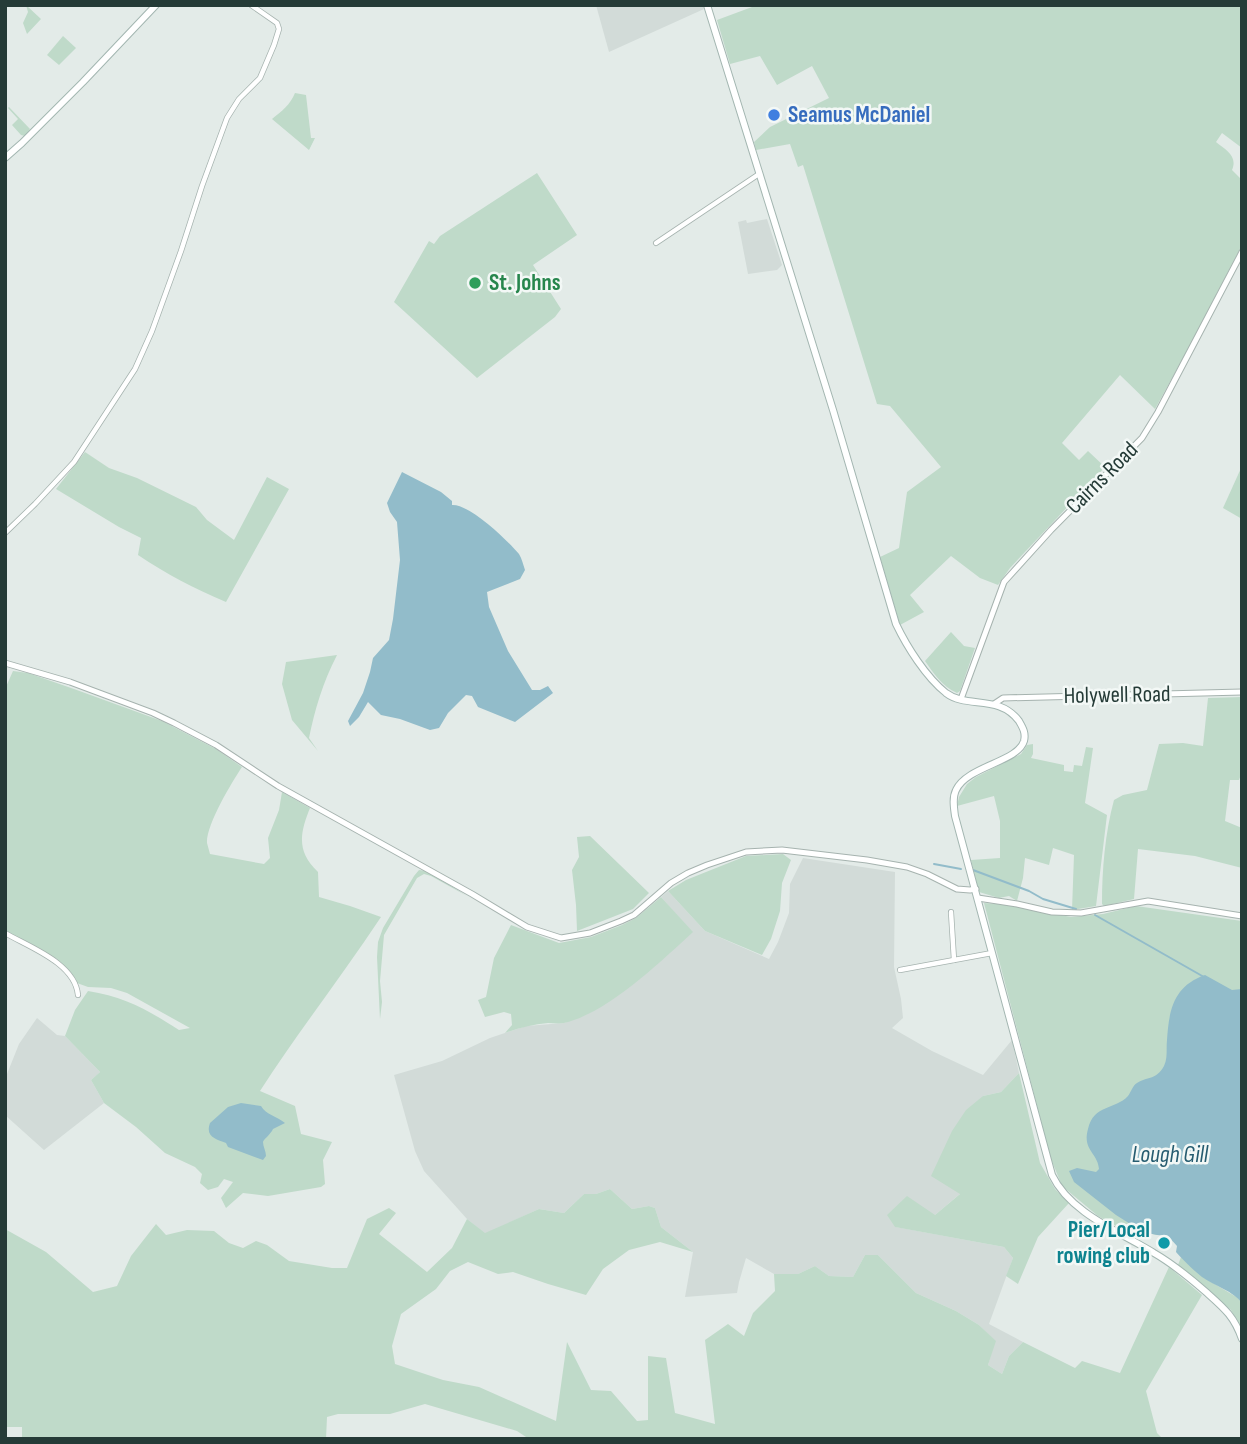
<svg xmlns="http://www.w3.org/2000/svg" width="1247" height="1444" viewBox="0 0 1247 1444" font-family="'Sofia Sans Condensed',sans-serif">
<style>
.built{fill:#d2dbd8}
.green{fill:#bfdac9}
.water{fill:#92bcca}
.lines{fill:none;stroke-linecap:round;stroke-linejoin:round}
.stream{stroke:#92bcca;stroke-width:2}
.minor-casing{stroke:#a6b3af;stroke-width:6}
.tertiary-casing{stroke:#a6b3af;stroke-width:7}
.secondary-casing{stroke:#a3b6b1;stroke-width:8}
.minor{stroke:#fff;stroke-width:4.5}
.tertiary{stroke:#fff;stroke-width:5}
.secondary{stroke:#fff;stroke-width:6}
.shop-dot{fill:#3f7fe0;stroke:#f3f8f6;stroke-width:2.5}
.leisure-dot{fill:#2e9e5b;stroke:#f3f8f6;stroke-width:2.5}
.culture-dot{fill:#0f9aa8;stroke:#f3f8f6;stroke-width:2.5}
.labels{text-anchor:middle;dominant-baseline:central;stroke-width:5;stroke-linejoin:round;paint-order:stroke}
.shop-label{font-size:23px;font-weight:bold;fill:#366cbe;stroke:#f3f8f6;text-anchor:start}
.leisure-label{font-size:23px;font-weight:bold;fill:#27864d;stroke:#f3f8f6;text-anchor:start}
.street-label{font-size:23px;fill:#253b37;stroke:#f3f8f6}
.culture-label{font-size:23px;font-weight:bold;fill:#0d838f;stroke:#f3f8f6;text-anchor:end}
.water-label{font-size:24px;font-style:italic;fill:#265c70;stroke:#f3f8f6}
</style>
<rect width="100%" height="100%" fill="#e3ebe8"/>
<g class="built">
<polygon points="596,5 703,5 704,9 609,52"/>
<polygon points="767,219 782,265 777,270 748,274 738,222 746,220 747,223"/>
<polygon points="803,858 895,872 894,967 901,999 903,1018 892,1028 932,1051 983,1075 1012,1040 1019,1073 1001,1092 983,1096 961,1193 935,1215 896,1227 1004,1247 1013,1258 989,1324 1023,1342 1009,1356 1002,1374 988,1365 995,1341 979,1325 956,1311 916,1293 878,1255 865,1255 853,1277 829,1276 815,1266 798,1274 774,1274 746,1258 739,1282 737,1293 685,1297 693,1252 661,1227 655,1208 649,1206 632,1209 610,1189 596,1194 584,1194 564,1213 539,1209 485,1234 467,1219 424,1171 415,1151 394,1075 442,1061 490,1038 526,1026 564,1023 593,1011 692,932 661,897 668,891 705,931 769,959 778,942 789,913 790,884"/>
<polygon points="37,1018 57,1035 65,1036 100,1072 91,1080 104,1103 44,1150 5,1115 5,1079 19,1044"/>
</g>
<g class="green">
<polygon points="26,5 41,19 27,34 23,23 28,12"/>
<path d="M 752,5 L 1242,5 L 1242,148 L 1222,133 L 1216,142 C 1226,150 1238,156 1232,170 L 1242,180 L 1242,245 L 1188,349 L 1155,409 L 1120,375 L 1062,443 L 1079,460 L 1088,451 L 1105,467 L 1010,568 L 998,585 L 980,578 L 951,556 L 910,595 L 924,612 L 900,625 L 880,557 L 899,548 L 907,492 L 941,467 L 890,406 L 877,404 L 803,165 L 798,167 L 790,144 L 756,150 L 754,142 L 770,127 L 829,98 L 812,66 L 777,85 L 760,56 L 730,64 L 717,20 L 752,7 Z"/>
<polygon points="63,36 76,48 59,65 47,55"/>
<path d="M 295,93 L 306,95 L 311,138 L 315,138 L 309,150 L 272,119 C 282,111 290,105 295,93 Z"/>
<polygon points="9,107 30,129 25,136 21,135 12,125 18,119 8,108"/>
<polygon points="537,173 577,235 533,265 561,309 555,317 477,378 394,302 429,241 434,244 440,236"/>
<path d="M 85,452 L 109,468 L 137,478 L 196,507 L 207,520 L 234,540 L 267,477 L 289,489 L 226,602 C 193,588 168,575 138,555 L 141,538 L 119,527 L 56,489 Z"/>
<polygon points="1242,466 1242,519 1223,508"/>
<path d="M 951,632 L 964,646 L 975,648 L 960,691 L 957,693 C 942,686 934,674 925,661 Z"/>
<path d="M 337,655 C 323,682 315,709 309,738 L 318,751 L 292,720 L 282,684 L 286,662 Z"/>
<path d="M 13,671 L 28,673 L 74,689 L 162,721 L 216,749 L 242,767 C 232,782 206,825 207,843 C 208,847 209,850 210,854 L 264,864 L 270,858 L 268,838 L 279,810 L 282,792 L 310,808 C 300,833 296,851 318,872 L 319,897 L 350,906 L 381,917 C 342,976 298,1032 260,1091 L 295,1106 L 301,1134 L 332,1142 L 323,1160 L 325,1184 L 321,1187 L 268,1196 L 243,1193 L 226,1208 L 221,1198 L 233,1182 L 224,1179 L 218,1187 L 208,1190 L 200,1183 L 202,1174 L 195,1167 L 165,1153 L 136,1127 L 104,1103 L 91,1080 L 100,1072 L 65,1036 L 75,1010 L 88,991 C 125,997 148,1010 179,1030 L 190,1028 L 127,993 L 111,988 L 88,987 L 77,983 L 57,959 L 5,931 L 5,689 Z"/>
<path d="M 1242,697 L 1242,772 L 1239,780 L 1230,780 L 1225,821 L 1242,828 L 1242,868 L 1195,856 L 1138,849 L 1134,899 L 1104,906 L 1102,904 C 1102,870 1105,833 1114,800 L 1123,795 L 1147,790 L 1159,744 L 1183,743 L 1203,746 L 1208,698 Z"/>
<polygon points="1033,744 1033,754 1031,758 1064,765 1064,771 1073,772 1074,765 1082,766 1086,747 1093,748 1085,803 1107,815 1096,906 1072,910 1074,855 1053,848 1049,865 1025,858 1023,878 1017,901 1009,896 999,898 979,892 971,860 1000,858 1000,821 994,796 957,806 959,797 967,784 976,777 1021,754 1027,745"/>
<polygon points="590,836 649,893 633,909 577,931 576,905 572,870 579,857 577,837"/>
<polygon points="783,854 791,860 782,883 780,911 771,939 762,955 705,931 668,891 686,880 746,856"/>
<polygon points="419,870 427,871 467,896 431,876 424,874 417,878 384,935 380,981 382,1002 380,1019 377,957 378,942 383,928 414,876"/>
<path d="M 661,897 L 693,932 C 660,962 608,1013 564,1023 C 559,1024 553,1023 548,1023 C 533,1024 519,1028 505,1033 L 512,1025 L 511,1014 L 504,1012 L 485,1017 L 478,1000 L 486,997 L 494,958 L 511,925 L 559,943 L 591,937 L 622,925 L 636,918 Z"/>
<polygon points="984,903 1010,905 1071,917 1103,914 1136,906 1242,921 1242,1017 1164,1203 1157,1235 1143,1232 1139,1239 1098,1216 1062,1186 1051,1159"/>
<polygon points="1019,1073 1040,1163 1055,1189 1069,1203 1038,1237 1018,1284 1006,1276 1013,1258 1004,1247 895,1227 887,1215 907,1196 935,1215 960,1194 931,1176 952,1131 966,1110 983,1096 1001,1092"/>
<polygon points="610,1189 632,1209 649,1206 655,1208 661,1227 693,1252 660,1242 629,1250 603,1269 586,1295 548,1284 513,1272 498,1274 468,1262 450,1271 436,1289 401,1314 392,1346 395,1364 443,1380 479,1387 556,1421 567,1342 591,1390 611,1391 637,1421 648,1420 648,1356 666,1358 675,1413 715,1424 705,1340 728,1324 744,1336 753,1313 775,1291 774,1274 798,1274 815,1266 829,1276 853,1277 865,1255 878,1255 916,1293 956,1311 979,1325 996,1341 988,1365 1002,1374 1009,1356 1023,1342 1075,1368 1082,1361 1120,1373 1169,1267 1202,1295 1146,1391 1157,1433 1163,1439 529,1439 517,1431 425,1404 390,1414 338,1414 327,1417 326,1439 29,1439 22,1437 22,1427 5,1427 5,1229 46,1252 93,1292 117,1286 131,1256 156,1224 166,1235 187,1230 214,1231 229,1243 243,1248 256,1241 267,1245 289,1261 332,1268 347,1268 367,1219 389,1208 396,1213 379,1234 427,1272 452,1248 467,1219 485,1233 539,1209 564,1213 584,1194 596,1194"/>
<polygon points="1181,1257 1203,1277 1238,1298 1242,1303 1242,1330 1231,1310 1178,1265"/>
</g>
<g class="water">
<path d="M 402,472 L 441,492 L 452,501 L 452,505 C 470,504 507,540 519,554 C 522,559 523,564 525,570 L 520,579 L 487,592 L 489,607 L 508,651 L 532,690 L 540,690 L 548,686 L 553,693 L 515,722 L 478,707 L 472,696 L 466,695 L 448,713 L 439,728 L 430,730 L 400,719 L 381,715 L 368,702 L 359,717 L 350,726 L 348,721 L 363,693 L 370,672 L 373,658 L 389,640 L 393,619 L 400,560 L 397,522 L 390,512 L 387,503 Z"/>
<path d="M 1205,975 L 1232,990 L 1242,989 L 1242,1303 C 1233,1291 1215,1286 1202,1277 C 1193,1270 1184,1261 1176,1252 L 1177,1246 L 1168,1236 L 1157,1235 L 1143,1232 L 1116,1215 L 1074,1182 L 1069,1171 L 1077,1168 L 1096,1172 L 1099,1169 C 1098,1153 1082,1150 1088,1129 C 1094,1104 1115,1110 1128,1096 C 1131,1092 1133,1085 1137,1083 C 1149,1076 1156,1080 1164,1066 C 1168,1058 1166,1048 1167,1040 C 1169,1009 1174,986 1205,975 Z"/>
<path d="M 241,1103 L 261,1106 C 266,1115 277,1116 285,1123 L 273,1129 C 271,1134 263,1140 263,1142 C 263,1147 266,1151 266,1156 L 263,1160 L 228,1147 L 226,1143 C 216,1139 205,1137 210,1123 L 228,1107 Z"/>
</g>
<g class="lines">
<g class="stream">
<polyline points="934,864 961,869"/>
<polyline points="973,870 1029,891 1043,899 1076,909"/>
<polyline points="1095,915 1204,977"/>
</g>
<g class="minor-casing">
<g id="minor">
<polyline points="656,243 759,174"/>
<polyline points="5,533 35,504 74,462 135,369 152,331 181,251 202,186 227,118 239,99 260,78 274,45 279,29 277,23 251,5"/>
<polyline points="951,912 954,960"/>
<path d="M 5,933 C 29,947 75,963 78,995"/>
<polyline points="900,970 992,953"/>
</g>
</g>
<g class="tertiary-casing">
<g id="tertiary">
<polyline points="5,663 70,682 153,713 174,723 216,745 278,786 472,894 527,927 561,938 590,933 621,921 634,915 671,883 688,873 707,865 746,852 782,850 867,860 907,867 927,874 957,889 970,890 976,889"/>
<polyline points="961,699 1004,582 1051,530 1142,438 1158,412 1242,252"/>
<polyline points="994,704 1003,698 1242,692"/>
<polyline points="978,898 1017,904 1052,912 1081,913 1148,901 1242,916"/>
</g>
</g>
<g class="secondary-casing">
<g id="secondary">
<path d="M 707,5 L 833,410 L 896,624 C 907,647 926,677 946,693 C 967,709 999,694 1019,721 C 1023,728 1026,733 1024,741 C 1018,762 967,766 956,790 C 952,798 954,808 955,816 L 1052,1175 C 1070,1213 1120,1232 1154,1253 C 1173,1264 1190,1278 1206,1292 C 1224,1308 1234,1316 1242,1339"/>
<polyline points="5,158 22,143 83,82 156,5"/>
</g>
</g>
<use href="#minor" class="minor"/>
<use href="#tertiary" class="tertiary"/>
<use href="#secondary" class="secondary"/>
</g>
<circle class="shop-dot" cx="774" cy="115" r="7"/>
<circle class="leisure-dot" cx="475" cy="283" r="7"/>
<circle class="culture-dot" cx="1164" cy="1243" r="7"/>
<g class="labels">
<g class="shop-label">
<text x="788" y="115">Seamus McDaniel</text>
</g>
<g class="leisure-label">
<text x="489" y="283">St. Johns</text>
</g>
<g class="street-label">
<text transform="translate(1102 478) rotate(-45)">Cairns Road</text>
<text transform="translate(1117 695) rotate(-1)">Holywell Road</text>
</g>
<g class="culture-label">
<text x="1150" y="1230">Pier/Local<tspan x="1150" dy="26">rowing club</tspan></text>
</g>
<g class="water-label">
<text x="1170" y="1154">Lough Gill</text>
</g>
</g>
<rect width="1247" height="1444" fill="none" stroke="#253b37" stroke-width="14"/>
</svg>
